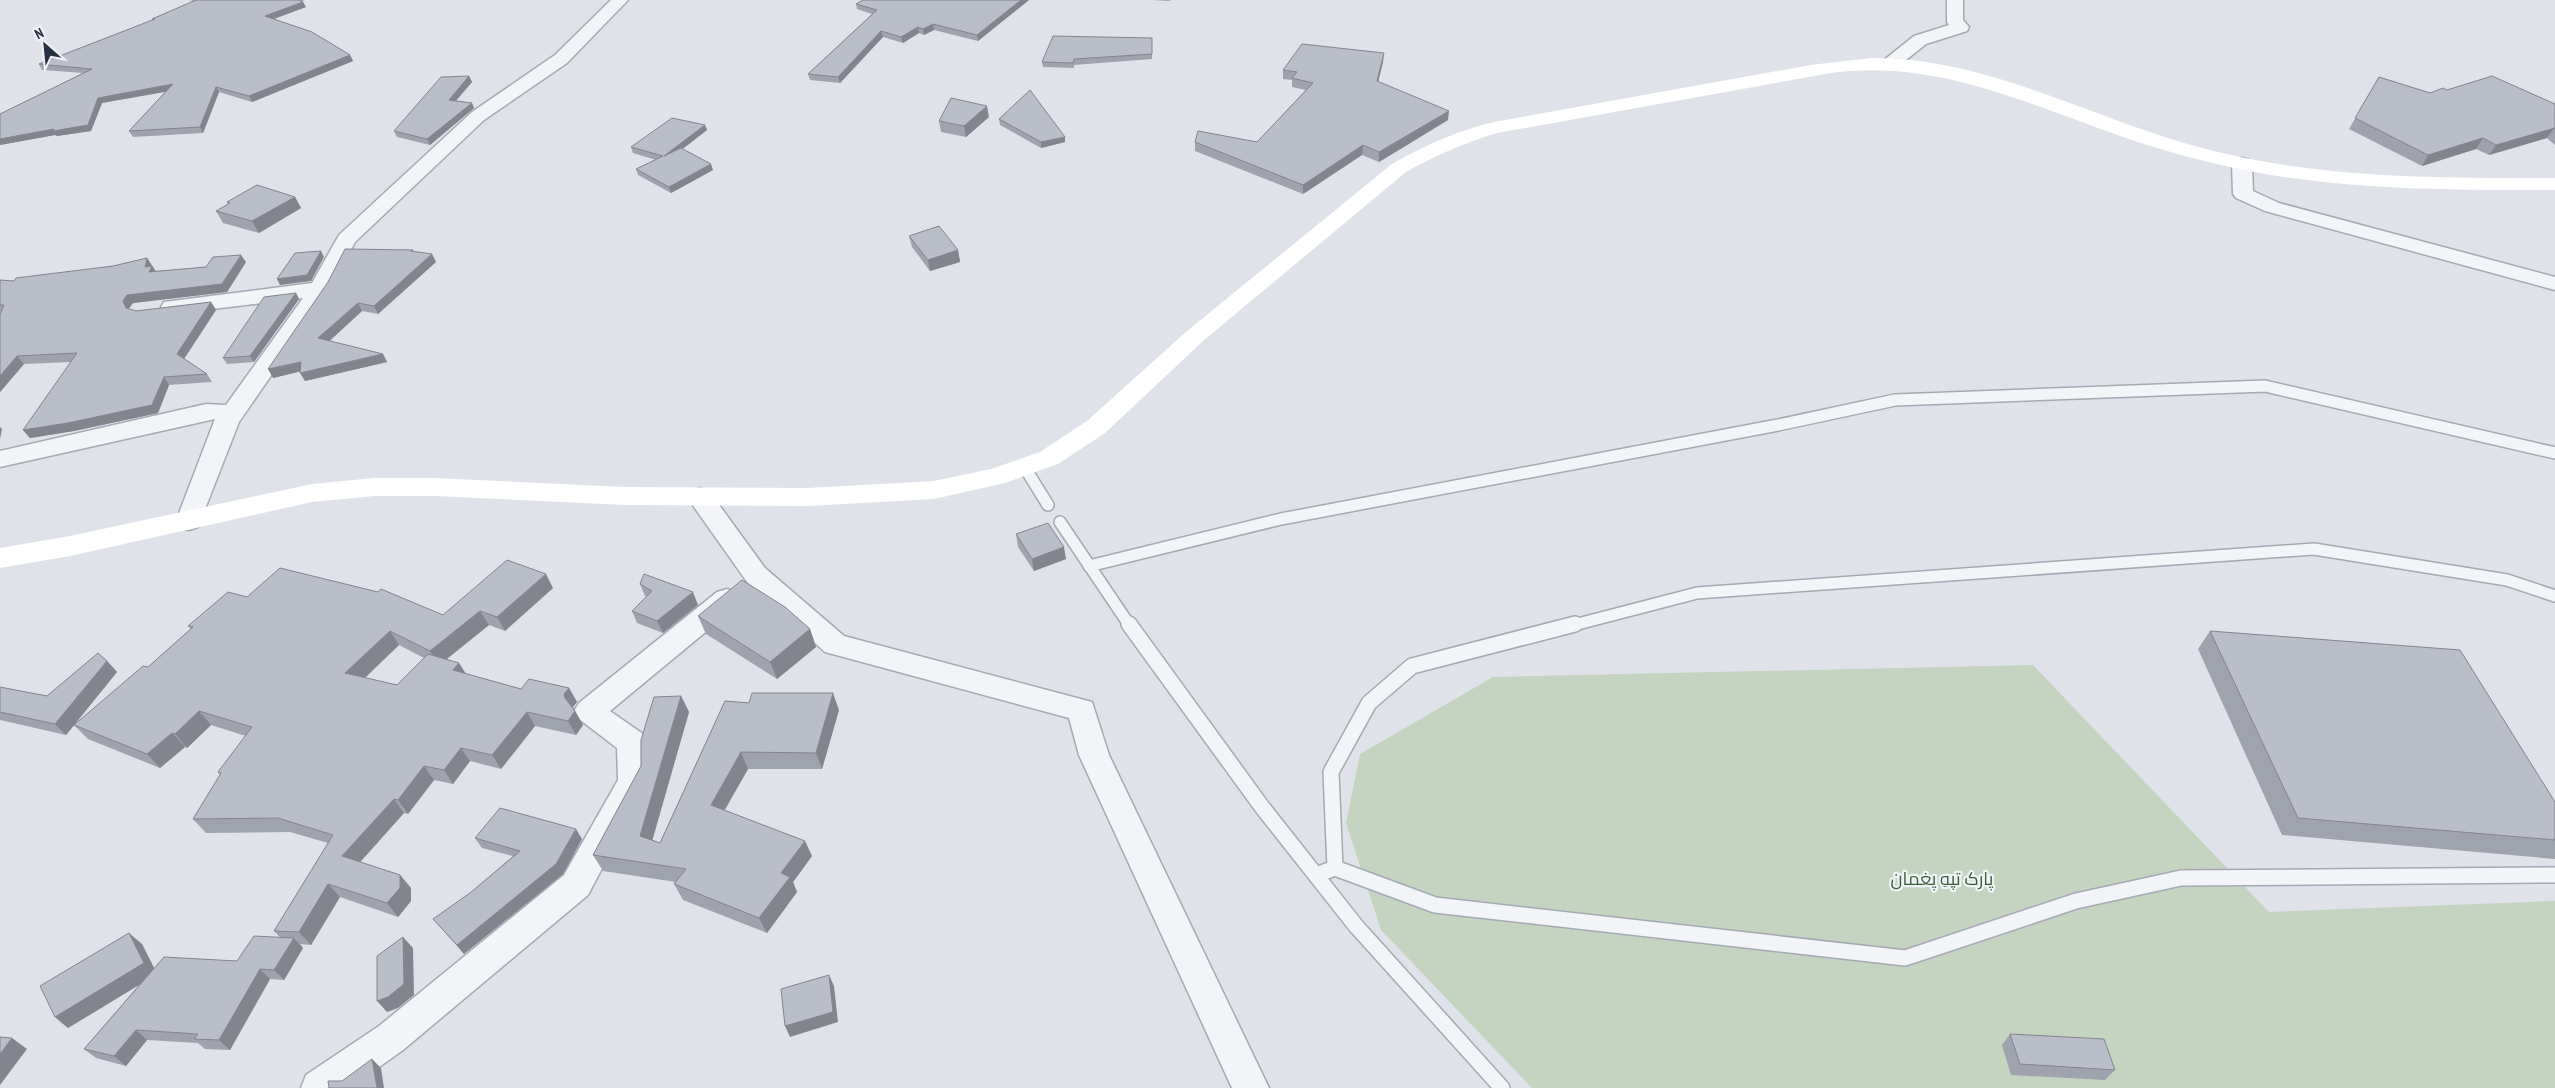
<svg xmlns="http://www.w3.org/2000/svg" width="2555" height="1088" viewBox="0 0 2555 1088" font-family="'PT Sans Narrow',Cairo,sans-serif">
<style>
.green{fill:#c4d4c0}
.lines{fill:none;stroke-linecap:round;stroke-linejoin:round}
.service-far1-casing{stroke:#a4aab3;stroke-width:14}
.service-casing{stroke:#a4aab3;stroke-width:18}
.minor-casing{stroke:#a4aab3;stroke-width:3}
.service-far1{stroke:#f2f4f7;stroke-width:11}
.service{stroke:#f2f4f7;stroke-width:15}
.minor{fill:#f2f4f7;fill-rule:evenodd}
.secondary{fill:#fff;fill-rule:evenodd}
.wall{fill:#9fa3ad;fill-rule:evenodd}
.shaded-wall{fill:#82858d}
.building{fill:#b9bec9;stroke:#82858d}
.labels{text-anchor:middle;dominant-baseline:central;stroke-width:4.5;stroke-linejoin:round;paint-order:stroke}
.near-park-label{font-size:18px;fill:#3a5e33;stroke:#eff2f7}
</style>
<rect width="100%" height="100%" fill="#dfe3e9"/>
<polygon class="green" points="2033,665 2269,912 2555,901 2555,1088 1532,1088 1381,930 1346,823 1360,754 1493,677"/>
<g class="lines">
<g class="service-far1-casing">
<g id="service-far1">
<polyline points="1025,468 1048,505"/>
<polyline points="1060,522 1130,626"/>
<polyline points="1089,566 1281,519 1778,425 1895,400 2265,386 2555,453"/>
<polyline points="1570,626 1697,593 2314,549 2507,580 2555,596"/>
</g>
</g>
<g class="service-casing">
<g id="service">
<polyline points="1129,624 1262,807 1356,926 1502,1088"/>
<polyline points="1335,868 1331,772 1369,703 1412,666 1575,624"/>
<polyline points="1316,875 1335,868 1435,905 1905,958 2076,901 2181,878 2555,875"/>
</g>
</g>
<g class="minor-casing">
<g id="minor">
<polygon points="611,0 628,0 567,63 484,120 355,242 331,289 239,422 198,527 189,530 180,527 176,521 215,419 0,467 0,451 206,404 226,405 303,298 172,314 164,312 161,307 164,302 312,283 339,235 472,112 555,55"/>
<polygon points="1947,0 1963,0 1963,20 1969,27 1967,31 1926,44 1896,68 1884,68 1881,64 1884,60 1914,36 1949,25 1947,22"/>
<polygon points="2242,158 2249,160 2252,164 2253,191 2279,203 2555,277 2555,290 2265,211 2236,198 2233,194 2232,164 2235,160"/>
<polygon points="700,488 709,491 765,568 844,636 1092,702 1109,755 1269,1088 1232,1088 1079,755 1069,718 825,652 747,582 687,497 691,491"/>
<polygon points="727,589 737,592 741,599 737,606 610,711 643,734 647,743 648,781 588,895 403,1050 350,1088 301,1088 306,1075 379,1026 564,875 618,780 617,748 579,719 574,711 579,703 717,592"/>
</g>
</g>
<use href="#service-far1" class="service-far1"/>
<use href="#service" class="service"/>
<use href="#minor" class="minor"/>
<path class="secondary" d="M 1871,58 C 1986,57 2093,119 2202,148 C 2318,179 2436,178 2555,178 L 2555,190 C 2440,190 2326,191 2213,163 C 2179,155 2145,145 2112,133 C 2020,100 1930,59 1831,73 L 1497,133 C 1464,143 1436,155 1406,172 L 1203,341 L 1105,433 L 1058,464 L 1005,483 L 934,499 L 808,506 L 626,505 L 434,496 L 374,496 L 312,502 L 70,556 L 0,568 L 0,548 L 70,536 L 312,484 L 374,478 L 434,478 L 626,487 L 808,488 L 934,481 L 991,469 L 1040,452 L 1087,421 L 1187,331 L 1392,164 C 1425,145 1457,131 1494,122 L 1811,65 Z"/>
</g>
<g class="wall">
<polygon points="189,0 305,0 302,1 306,7 274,19 350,55 353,61 252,102 219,92 203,133 133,137 129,131 166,91 102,103 91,131 57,136 55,135 0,145 0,114 83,73 42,70 39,64 153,20 152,19 194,1"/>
<polygon points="863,0 1029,0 978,41 934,30 924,35 919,33 903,43 883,37 840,83 810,80 808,74 872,14 857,9 856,4"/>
<polygon points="1152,0 1171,0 1169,1"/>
<polygon points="1152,38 1152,59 1074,65 1074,68 1043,67 1042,62"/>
<polygon points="1383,62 1378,82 1448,120 1379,162 1362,155 1303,194 1195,151 1195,142 1257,142 1306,90 1292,87 1292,80 1283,79 1283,70"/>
<polygon points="469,76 472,82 456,101 472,103 474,108 430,145 397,137 394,131"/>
<polygon points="2379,77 2430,93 2447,90 2555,104 2555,145 2547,138 2489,155 2476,149 2422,166 2349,129"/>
<polygon points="989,117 966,137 941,132 939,121"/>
<polygon points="999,119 1065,142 1041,148 1000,125"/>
<polygon points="705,125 707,130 682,149 713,170 671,193 638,175 636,169 656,160 633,153 631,147"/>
<polygon points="295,197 301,208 259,233 223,223 216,211 228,204 227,202"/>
<polygon points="909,236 958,250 960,262 930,271 912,247"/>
<polygon points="414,252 432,254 436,262 378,314 362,311 329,341 383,354 387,362 305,381 301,371 273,378"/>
<polygon points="147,258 156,271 206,267 246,262 227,292 133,303 129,309 136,311 211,302 216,310 184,359 207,374 212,382 169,385 158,413 74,431 30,438 23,430 71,362 24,364 0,392 0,280 14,281 113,266"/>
<polygon points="296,293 299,299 254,362 227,364 223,358"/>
<polygon points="1016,534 1066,559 1034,571 1018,547"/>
<polygon points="640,584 698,605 663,633 637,623 632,611 647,596 645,596"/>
<path d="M 553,588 L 505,631 L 489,625 L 447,659 L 466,674 L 521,689 L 569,688 L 577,702 L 573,707 L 583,725 L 576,735 L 535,726 L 501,769 L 470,761 L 453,784 L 434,780 L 408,814 L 404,813 L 360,862 L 400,875 L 411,888 L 411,901 L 398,917 L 340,897 L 311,945 L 300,944 L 303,948 L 284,980 L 270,979 L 230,1050 L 205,1049 L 198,1043 L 147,1040 L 126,1066 L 96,1058 L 84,1049 L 139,985 L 68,1028 L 55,1017 L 142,944 L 154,968 L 237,961 L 280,937 L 274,931 L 328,843 L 290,832 L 206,833 L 193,819 L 220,775 L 218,772 L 246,736 L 211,725 L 187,748 L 185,747 L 160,768 L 88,739 L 74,725 L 148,667 L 191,629 L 188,626 L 247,597 L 443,615 ZM 399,645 L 424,658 L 397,685 L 365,678 Z"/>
<polygon points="698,616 810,629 816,647 777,679 706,634"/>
<polygon points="2210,631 2555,802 2555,859 2282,835 2198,649"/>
<polygon points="107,661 117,672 66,735 0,720 0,687 47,696"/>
<polygon points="681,696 689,712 652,840 660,843 725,701 839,710 822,769 748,769 725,810 812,856 793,882 797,892 767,933 683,900 674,884 676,882 603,871 593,855"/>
<polygon points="475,838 582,839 563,874 464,954 433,919 470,893 513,856 482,848"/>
<polygon points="2010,1034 2115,1070 2105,1080 2011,1075 2002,1045"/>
</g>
<g class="shaded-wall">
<polygon points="1021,0 1029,0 978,41 977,35"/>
<polygon points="303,2 306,7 268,21 265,16"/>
<polygon points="933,24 934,30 924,35 923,29"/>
<polygon points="918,27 919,33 903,43 901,37"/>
<polygon points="881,31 883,37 840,83 838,77"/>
<polygon points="1384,53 1383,62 1376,90 1377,81"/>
<polygon points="350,55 353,61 252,102 249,96"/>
<polygon points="469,76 472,82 452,105 449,100"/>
<polygon points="173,84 176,90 102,103 91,131 57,136 55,135 0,145 0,139 98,98"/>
<polygon points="216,87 219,92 203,133 200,127"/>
<polygon points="472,103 474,108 430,145 427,139"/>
<polygon points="987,106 989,117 966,137 964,126"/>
<polygon points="1449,111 1448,120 1379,162 1379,152"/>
<polygon points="705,125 707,130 666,162 664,156"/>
<polygon points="2555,127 2547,138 2489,155 2496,145"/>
<polygon points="1065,137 1065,142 1041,148 1041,142"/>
<polygon points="2483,138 2476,149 2422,166 2428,155"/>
<polygon points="1363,145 1362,155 1303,194 1303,185"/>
<polygon points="711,164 713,170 671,193 669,187"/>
<polygon points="295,197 301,208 259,233 252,221"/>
<polygon points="958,250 960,262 930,271 928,260"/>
<polygon points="321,251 324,257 311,281 280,285 277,279"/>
<polygon points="432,254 436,262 378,314 374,306"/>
<polygon points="241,255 246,262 227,292 133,303 128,309 126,308 123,301 127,295 222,284"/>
<polygon points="147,258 157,274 154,280 145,267"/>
<polygon points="296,293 299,299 254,362 250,356"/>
<polygon points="211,302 216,310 182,362 177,354"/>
<polygon points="358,303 362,311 323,347 318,338"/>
<polygon points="383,354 387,362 305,381 300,373"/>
<polygon points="17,356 24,364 0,392 0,376"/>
<polygon points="301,362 306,370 273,378 268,369"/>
<polygon points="164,377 169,385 158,413 74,431 30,438 23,430"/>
<polygon points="0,427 2,429 0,439"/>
<polygon points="1064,547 1066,559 1034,571 1032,559"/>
<polygon points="546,574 553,588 505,631 497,617"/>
<polygon points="693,592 698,605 663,633 657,621"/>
<polygon points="480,611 489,625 439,665 430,651"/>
<polygon points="810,629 816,647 777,679 770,662"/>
<polygon points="390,631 399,645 355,687 345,673"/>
<polygon points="107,661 117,672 66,735 55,724"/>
<polygon points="459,663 468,677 453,670"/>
<polygon points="569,688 577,702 572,708 565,698 564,694"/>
<polygon points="833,693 839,710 822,769 816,753"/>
<polygon points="681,696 689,712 649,852 640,836"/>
<polygon points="199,711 211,725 187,748 175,734"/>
<polygon points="575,711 583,725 576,735 568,721"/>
<polygon points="527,712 535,726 501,769 492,755"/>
<polygon points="172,733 185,747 160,768 147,754"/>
<polygon points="461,748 470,761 453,784 444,770"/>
<polygon points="741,752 748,769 718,821 711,805"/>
<polygon points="424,766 434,780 408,814 398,800"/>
<polygon points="394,799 404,813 353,870 342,856"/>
<polygon points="576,829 582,839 563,874 464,954 457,945"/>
<polygon points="805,841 812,856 793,882 797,892 767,933 759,918 781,873"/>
<polygon points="400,875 411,888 411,901 398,917 387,903"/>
<polygon points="328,884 340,897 311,945 299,932"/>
<polygon points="129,933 142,944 157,974 68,1028 55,1017"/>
<polygon points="403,937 413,948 414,995 398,1008 387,1012 377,1001"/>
<polygon points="294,938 303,948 284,980 274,970"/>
<polygon points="260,969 270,979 230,1050 219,1040"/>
<polygon points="829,975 834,986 838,1022 790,1037 785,1026"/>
<polygon points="136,1030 147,1040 126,1066 114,1056"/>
<polygon points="12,1038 27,1049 0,1085 0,1054"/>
<polygon points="372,1059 381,1068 384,1088 377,1088"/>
</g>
<g class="building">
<polygon points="196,0 299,0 303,2 265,16 312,32 350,55 249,96 216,87 200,127 129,131 173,84 98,98 88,125 53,131 54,129 0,139 0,114 92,69 39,64 155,19 152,19"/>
<polygon points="863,0 1021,0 977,35 933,24 923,29 918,27 901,37 881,31 838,77 808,74 877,10 856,4"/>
<polygon points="1053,36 1152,38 1152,54 1074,59 1073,63 1042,62"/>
<polygon points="1302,44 1384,53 1377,81 1449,111 1379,152 1363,145 1303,185 1195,142 1198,131 1257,142 1313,83 1292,78 1297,72 1283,70"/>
<polygon points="469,76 449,100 472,103 427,139 394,131 441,77"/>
<polygon points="2492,76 2555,104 2555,128 2496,145 2483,138 2428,155 2355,118 2379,77 2430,93 2443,88 2447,90"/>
<polygon points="1030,90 1065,137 1041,142 999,119"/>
<polygon points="951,98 987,106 964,126 939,121"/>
<polygon points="672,118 705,125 664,156 681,148 711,164 669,187 636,169 663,156 631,147"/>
<polygon points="257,185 295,197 252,221 216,211 230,203 227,202"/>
<polygon points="939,226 958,250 928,260 909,236"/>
<polygon points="345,249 413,250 411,251 432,254 374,306 358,303 318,338 383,354 300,373 301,362 268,369 328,282"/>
<polygon points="321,251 307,275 277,279 295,253"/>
<polygon points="241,255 222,284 127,295 123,301 126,308 136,311 211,302 177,354 207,374 164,377 152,405 68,423 23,430 77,353 17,356 0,376 0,314 4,305 0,305 0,280 14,281 16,278 113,266 147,258 145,267 152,266 149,272 206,267 213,257"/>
<polygon points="296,293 250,356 223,358 264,297"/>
<polygon points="1048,523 1064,547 1032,559 1016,534"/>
<polygon points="507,560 546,574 497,617 480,611 430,651 390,631 345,673 397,685 428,654 459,663 453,670 521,689 529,679 569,688 564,694 565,698 575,711 568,721 527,712 492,755 461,748 444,770 424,766 398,800 394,799 342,856 400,875 400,888 387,903 328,884 299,932 274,931 333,835 278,818 193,819 221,773 218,772 252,727 199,711 175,734 172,733 147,754 74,725 143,666 148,667 193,627 188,626 228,592 247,597 280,568 378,592 381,589 443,615"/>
<polygon points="644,574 693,592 657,621 632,611 652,591 640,584"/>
<polygon points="742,580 785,607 810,629 770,662 698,616"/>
<polygon points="2210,631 2460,650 2555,802 2555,840 2298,818"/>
<polygon points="98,653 107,661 55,724 0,712 0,687 47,696"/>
<polygon points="752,693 833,693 816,753 741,752 711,805 805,841 781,873 790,877 759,918 674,884 686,869 593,855 641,766 641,740 654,697 681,696 640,836 660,843 725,701 749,703"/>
<polygon points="500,808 576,829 556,864 457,945 433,919 470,893 520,851 475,838"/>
<polygon points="129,933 144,963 55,1017 40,986"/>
<polygon points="254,936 294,938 274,970 260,969 219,1040 194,1039 198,1034 136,1030 114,1056 84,1049 164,957 237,961"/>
<polygon points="403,937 404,984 388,997 377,1001 377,956"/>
<polygon points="829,975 833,1012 785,1026 781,989"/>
<polygon points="2010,1034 2104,1039 2115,1070 2020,1064"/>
<polygon points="0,1037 12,1038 0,1054"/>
<polygon points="372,1059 377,1088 329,1088 328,1081 342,1081"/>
</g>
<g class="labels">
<g class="near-park-label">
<text x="1942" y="878">پارک تپهِ پغمان</text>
</g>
</g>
<g transform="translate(45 45) rotate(333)" stroke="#eff2f7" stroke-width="4" paint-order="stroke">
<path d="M0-4L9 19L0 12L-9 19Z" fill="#273041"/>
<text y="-8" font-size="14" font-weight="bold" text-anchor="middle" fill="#273041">N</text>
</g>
</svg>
